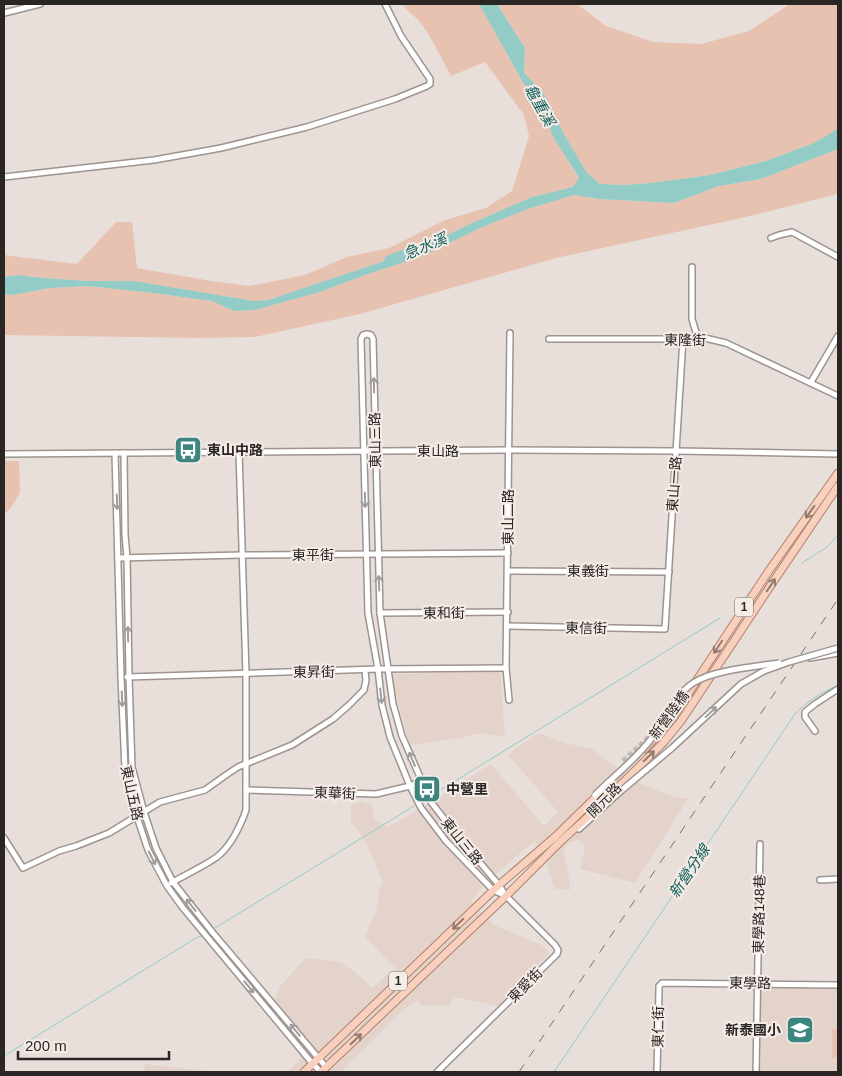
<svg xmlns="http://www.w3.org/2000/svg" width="842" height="1076" viewBox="0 0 842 1076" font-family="Helvetica,'Noto Sans TC',sans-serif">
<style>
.built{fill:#e4d3cb}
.green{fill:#e7c2b1}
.water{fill:#93cbc6}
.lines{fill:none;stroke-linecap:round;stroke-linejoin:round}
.stream{stroke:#93cbc6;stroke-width:1}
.river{stroke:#93cbc6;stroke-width:9}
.minor-tunnel{stroke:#c2bab6;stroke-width:5;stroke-dasharray:5 2.5;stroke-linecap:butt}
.minor-casing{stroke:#9d9490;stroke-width:8}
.major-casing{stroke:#ae806b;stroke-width:9}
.minor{stroke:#fff;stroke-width:5}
.major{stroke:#f9d0bd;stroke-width:7}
.rail{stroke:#77716e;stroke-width:1;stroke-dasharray:9 9;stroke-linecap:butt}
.minor-bridge-casing{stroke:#9d9490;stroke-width:8;stroke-linecap:butt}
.minor-bridge{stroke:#fff;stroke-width:5}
.oneway{stroke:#9f9d9c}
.oneway2{stroke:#927b70}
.labels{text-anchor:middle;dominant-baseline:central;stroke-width:4;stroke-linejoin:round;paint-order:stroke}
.shield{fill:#f5ece7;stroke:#67615e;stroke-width:1}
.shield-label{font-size:12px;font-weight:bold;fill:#2a2624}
.street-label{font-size:14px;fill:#2a2624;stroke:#f5ece7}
.poi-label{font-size:14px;font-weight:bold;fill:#2a2624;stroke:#f5ece7;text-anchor:start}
.water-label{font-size:15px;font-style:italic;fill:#0e5e59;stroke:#f5ece7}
</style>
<rect width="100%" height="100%" fill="#e8dfda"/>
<g class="built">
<polygon points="500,672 505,737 481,733 461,738 410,745 391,679 395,674"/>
<polygon points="539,733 565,743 592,749 608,762 644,785 671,796 688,799 635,883 580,869 585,846 578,840 568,843 563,852 569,877 570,890 555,889 546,862 535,841 486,882 471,901 494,925 544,946 549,953 498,1006 454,997 449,1006 421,1005 417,1000 401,1012 341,1072 287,1072 301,1058 294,1044 297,1037 272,1009 280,986 306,958 340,962 355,972 372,988 395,968 365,937 377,909 379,891 383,882 366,842 356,828 351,823 351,805 361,801 371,804 375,820 388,827 420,809 491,764 544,826 558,812 509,756 513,750"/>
<polygon points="761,986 838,987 838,1072 760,1072"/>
<polygon points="145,1064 215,1072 144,1072"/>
</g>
<g class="green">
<path d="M 403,4 L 479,4 L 521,79 L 542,113 L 555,140 L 579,179 L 573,187 L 532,197 L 472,223 L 417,250 L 268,300 L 255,301 L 134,281 L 87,281 L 43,278 L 17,275 L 4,277 L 4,255 L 77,264 L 116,222 L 132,222 L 137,268 L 211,281 L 250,286 L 305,275 L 347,257 L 389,248 L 445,220 L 486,208 L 512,191 L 529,136 L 524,115 L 485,62 L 451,76 C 441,58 432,37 419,21 C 414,15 406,11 403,4 Z"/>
<polygon points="497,4 577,4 606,26 653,42 701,44 749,31 790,4 838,4 838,129 814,143 766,161 710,175 651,183 625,185 600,184 587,173 564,134 543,92 524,73 525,48"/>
<polygon points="838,149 838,193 834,195 746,217 556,258 360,314 255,337 199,338 4,335 4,294 12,295 50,288 87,286 153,293 212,301 234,311 255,310 320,292 368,274 420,257 485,226 528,209 574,195 599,199 674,203 719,186 761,179"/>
<polygon points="4,461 19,461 20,493 12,506 4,515"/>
<rect x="832" y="1029" width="6" height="29"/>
</g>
<polygon class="water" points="479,4 497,4 525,48 524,73 543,92 564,134 587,173 600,184 625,185 651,183 710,175 766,161 814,143 838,129 838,149 761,179 719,186 674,203 599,199 574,195 528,209 485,226 420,257 368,274 320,292 255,310 234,311 212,301 153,293 87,286 50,288 12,295 4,294 4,277 17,275 43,278 87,281 134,281 254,301 268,300 417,250 472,223 532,197 573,187 579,178 555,140 542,113 521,79"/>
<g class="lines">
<g class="stream">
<polyline points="802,563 827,547 838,535"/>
<polyline points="434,794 720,618"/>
<polyline points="215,928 414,806"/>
<polyline points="4,1056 196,938 201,936"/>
<path d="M 554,1072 L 795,714 C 808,700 822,693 838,685"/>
</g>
<polyline class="river" points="389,260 442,239"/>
<polyline class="minor-tunnel" points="623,761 645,741 660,723"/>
<g class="minor-casing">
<g id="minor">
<polyline points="4,13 40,4"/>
<polyline points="4,177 154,160 221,148 307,127 395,99 427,86 430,84 430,79 401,36 385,4"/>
<polyline points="771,238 779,235 792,232 838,257"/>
<polyline points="692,267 692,319 698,339"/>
<polyline points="549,339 683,339 705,338 726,343 838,396"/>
<polyline points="811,382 838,336"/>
<polyline points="115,453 121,677 125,769 137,817 148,850 167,886 183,908 312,1063 321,1072"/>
<polyline points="124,453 125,535 127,557 129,677 132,767 144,812 156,848 173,882 213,933 326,1067"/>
<polyline points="4,454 509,450 677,451 838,454"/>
<polyline points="118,558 242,555 508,553"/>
<polyline points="508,571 669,572"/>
<polyline points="380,613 508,612"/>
<polyline points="507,626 665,629 683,339"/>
<polyline points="810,658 838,653"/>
<polyline points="127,677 378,669 506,668"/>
<polyline points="509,700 506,668 510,333"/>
<polyline points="815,731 805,717 805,712 815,704 838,689"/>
<polyline points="246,790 376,794 410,786 421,781"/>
<polyline points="579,829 622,790"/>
<polyline points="4,838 23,868 59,851 76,846 109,833 160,802 205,790 226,775 238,767 292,745 333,719 349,705 364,690 366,680 365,671"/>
<polyline points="820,880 838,879"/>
<path d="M 171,883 C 185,875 204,866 217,857 C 232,845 240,827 246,810 L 246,673 L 239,452"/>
<polyline points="437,1072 557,954 558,950 555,945 506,896 499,885 455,833 431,802 402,736 393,704 380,613 373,339 371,335 367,334 363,335 361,339 368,613 378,669 382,705 390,737 410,786 421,808 446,841 493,890 506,896"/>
<polyline points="657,1072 659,990 659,986 662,983 838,985"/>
<polyline points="756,1072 760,844"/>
</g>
</g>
<g class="major-casing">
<g id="major">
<polyline points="645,749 672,718 768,572 838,473"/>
<polyline points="304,1072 499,885 555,837 602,791"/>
<polyline points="321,1072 506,896 560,842 592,813 663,743 681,721 771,585 838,486"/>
</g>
</g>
<use href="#minor" class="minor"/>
<use href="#major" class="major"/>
<polyline class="rail" points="519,1072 838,599"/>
<g class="minor-bridge-casing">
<g id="minor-bridge">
<polyline points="622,790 672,748 741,684 764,671 789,662 838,648"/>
<path d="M 595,795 C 614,776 636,759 652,738 C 665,720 674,696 693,683 C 713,670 754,667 779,663"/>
</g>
</g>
<use href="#minor-bridge" class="minor-bridge"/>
</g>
<defs><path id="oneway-shaft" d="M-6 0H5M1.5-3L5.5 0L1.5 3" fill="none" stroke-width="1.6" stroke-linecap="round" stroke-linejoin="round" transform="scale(1.25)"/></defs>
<g class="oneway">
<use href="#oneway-shaft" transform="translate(374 385) rotate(-91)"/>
<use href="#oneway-shaft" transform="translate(365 500) rotate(89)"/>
<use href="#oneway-shaft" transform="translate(117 502) rotate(88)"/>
<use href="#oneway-shaft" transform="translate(379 583) rotate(-92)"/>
<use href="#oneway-shaft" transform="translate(128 634) rotate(-91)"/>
<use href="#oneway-shaft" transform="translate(381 696) rotate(84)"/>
<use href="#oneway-shaft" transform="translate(122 699) rotate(88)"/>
<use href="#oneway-shaft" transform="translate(711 712) rotate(-43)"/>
<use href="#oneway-shaft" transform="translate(412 759) rotate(-113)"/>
<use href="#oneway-shaft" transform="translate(152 858) rotate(63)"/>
<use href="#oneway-shaft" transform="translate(191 905) rotate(-128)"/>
<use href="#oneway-shaft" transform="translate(249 987) rotate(50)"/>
<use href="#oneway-shaft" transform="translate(295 1030) rotate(-130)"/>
</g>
<g class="oneway2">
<use href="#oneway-shaft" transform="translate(810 512) rotate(126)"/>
<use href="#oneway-shaft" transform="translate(771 585) rotate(-56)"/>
<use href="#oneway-shaft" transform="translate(718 647) rotate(123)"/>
<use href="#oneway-shaft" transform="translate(649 756) rotate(-44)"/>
<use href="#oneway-shaft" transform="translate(458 924) rotate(136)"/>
<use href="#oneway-shaft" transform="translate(356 1039) rotate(-44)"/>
</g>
<defs>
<g id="bus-square" transform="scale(1.4375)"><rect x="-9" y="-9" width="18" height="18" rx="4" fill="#3e8580" stroke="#f5ece7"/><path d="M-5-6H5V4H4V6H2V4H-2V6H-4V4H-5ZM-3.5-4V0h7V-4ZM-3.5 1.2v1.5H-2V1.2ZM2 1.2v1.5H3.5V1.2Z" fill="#fff"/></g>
<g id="school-square" transform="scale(1.4375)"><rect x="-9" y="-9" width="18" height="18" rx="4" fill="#3e8580" stroke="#f5ece7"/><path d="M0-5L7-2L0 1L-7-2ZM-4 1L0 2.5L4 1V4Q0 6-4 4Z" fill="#fff"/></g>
</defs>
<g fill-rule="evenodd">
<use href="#bus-square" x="188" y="450"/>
<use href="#bus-square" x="427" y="789"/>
<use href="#school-square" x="800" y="1030"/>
</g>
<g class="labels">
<g class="shield">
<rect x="735" y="597.5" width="18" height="19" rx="4"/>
<rect x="389" y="971.5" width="18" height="19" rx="4"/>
</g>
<g class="shield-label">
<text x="744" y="607">1</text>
<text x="398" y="981">1</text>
</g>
<g class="street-label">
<text transform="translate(685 340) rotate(1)">東隆街</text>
<text transform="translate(375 440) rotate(-91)">東山三路</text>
<text x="438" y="451">東山路</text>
<text transform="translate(674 484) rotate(-86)">東山一路</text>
<text transform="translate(508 517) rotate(-90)">東山二路</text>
<text x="313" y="555">東平街</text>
<text x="588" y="571">東義街</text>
<text transform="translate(444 613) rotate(-1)">東和街</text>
<text transform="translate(586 628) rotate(1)">東信街</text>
<text transform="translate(314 672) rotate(-1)">東昇街</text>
<text transform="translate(669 715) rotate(-54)">新營陸橋</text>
<text transform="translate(132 793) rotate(77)">東山五路</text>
<text transform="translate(335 793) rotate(2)">東華街</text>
<text transform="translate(604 800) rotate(-45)">開元路</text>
<text transform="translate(462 841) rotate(51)">東山三路</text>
<text transform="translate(759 914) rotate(-89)">東學路148巷</text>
<text transform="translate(750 983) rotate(1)">東學路</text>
<text transform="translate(525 985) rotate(-45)">東愛街</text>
<text transform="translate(658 1027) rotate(-89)">東仁街</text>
</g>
<g class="poi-label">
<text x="207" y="450">東山中路</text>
<text x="446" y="789">中營里</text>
<text x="781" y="1030" text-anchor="end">新泰國小</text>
</g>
<g class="water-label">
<text transform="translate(540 105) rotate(61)">龜重溪</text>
<text transform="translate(425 246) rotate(-22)">急水溪</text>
<text transform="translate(689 871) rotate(-56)">新營分線</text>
</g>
</g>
<rect width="842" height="1076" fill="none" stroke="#2a2624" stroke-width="10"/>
<path d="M18 1051v8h151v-8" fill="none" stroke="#2a2624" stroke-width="2.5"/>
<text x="25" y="1051" font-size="15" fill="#2a2624" stroke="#f5ece7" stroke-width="4" paint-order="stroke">200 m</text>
</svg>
